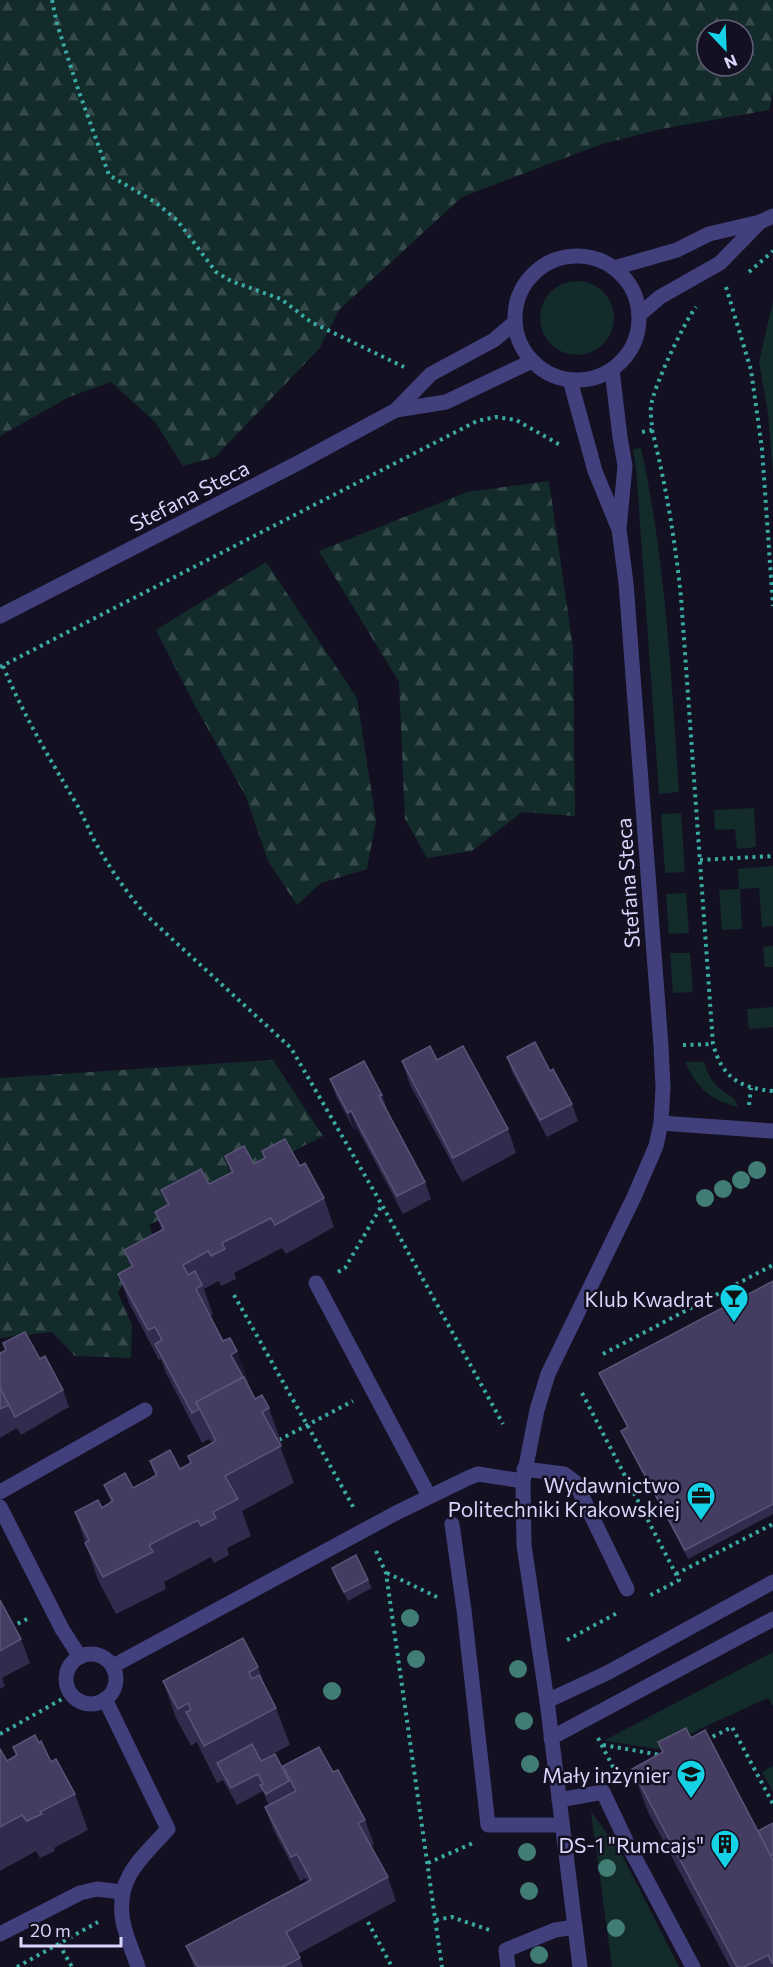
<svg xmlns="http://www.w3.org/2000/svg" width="773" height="1967" viewBox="0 0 773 1967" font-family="Commissioner,sans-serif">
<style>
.grass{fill:#132b2a}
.forest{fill:url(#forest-firs);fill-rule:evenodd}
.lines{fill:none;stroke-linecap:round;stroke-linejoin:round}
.path{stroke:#3aaaa3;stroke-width:4;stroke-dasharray:3 4.5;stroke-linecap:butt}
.service{stroke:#413f7c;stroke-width:15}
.minor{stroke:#413f7c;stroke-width:15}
.tree{fill:#417c75}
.wall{fill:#322b4e}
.shaded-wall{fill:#1e1835}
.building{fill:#443d61;stroke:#5b5579;stroke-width:1.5}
.labels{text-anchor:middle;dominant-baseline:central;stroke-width:5;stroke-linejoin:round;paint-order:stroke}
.street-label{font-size:21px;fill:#d9d5fb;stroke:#131022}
.poi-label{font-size:21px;fill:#d9d5fb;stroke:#131022;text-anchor:end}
</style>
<defs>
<pattern id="forest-firs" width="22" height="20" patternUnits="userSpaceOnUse" patternTransform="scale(1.5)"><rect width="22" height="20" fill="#132b2a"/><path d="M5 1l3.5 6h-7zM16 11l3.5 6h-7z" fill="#35494a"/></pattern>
</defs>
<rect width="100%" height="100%" fill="#131022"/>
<g class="grass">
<circle cx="577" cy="318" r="37"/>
<polygon points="773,301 773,474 768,413 759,362"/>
<path d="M 641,448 C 666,561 671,677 679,792 L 659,794 L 636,467 L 633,449 Z"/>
<polygon points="754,808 756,847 737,849 735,829 715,830 714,810"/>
<polygon points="681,813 685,872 665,873 661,814"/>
<polygon points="773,866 773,926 762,927 759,888 740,889 742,929 722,930 719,890 739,889 738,869"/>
<polygon points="686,893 689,933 669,934 666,894"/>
<polygon points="773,946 773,967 765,967 763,947"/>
<polygon points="670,953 690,953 693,992 673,993"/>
<polygon points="773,1007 773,1027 749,1029 747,1009"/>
<path d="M 685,1062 L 704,1062 C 707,1073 712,1083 722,1090 C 729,1096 736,1097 738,1107 C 710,1100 697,1088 685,1062 Z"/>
<polygon points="773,1652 773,1706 768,1698 702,1728 664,1750 606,1741 605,1740"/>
<polygon points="773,1766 773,1792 762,1772"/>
<polygon points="591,1812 619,1849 679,1967 612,1967"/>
</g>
<g class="forest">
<path d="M 0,0 L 773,0 L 773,93 L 769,110 L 661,129 L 602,144 L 462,197 L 339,310 L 319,349 L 215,457 L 183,466 L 155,422 L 111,382 L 69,397 L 0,436 ZM 707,30 L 743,30 L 743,66 L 707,66 Z"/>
<polygon points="549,481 573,648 575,816 522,812 472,851 427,858 405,819 399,682 319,551 467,492"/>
<polygon points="266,562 357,698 376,821 367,869 321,883 297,905 268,861 246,797 193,702 156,630"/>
<polygon points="273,1060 323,1136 149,1225 162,1256 130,1270 118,1293 132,1325 131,1358 75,1356 52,1332 0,1338 0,1078"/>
</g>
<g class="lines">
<g class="path">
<polyline points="52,0 57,24 78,89 109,175 155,202 177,220 216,272 231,281 281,299 311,322 404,367"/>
<polyline points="749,272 773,251"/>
<polyline points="726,287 751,370 762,449 773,606"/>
<path d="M 652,430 C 666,485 675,540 681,597 L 713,1044 C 722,1077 739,1088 773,1091"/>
<path d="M 642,432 L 652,430 C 652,422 650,414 651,406 C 653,388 684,322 696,307"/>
<path d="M 3,666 C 23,714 49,758 76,803 C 83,815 88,828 94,840 C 109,867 126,892 146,915 L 291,1048 L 382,1205 L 503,1424"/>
<polyline points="0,667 477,421 496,417 516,420 562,446"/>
<polyline points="700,860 773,856"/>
<polyline points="683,1045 713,1044"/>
<polyline points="749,1105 751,1088"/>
<polyline points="338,1272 345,1268 382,1205"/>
<polyline points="234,1295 355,1510"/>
<polyline points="603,1354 773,1265"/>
<polyline points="582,1393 679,1580 649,1596"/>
<polyline points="279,1440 353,1401"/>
<polyline points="376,1551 386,1573 442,1967"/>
<polyline points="387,1573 437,1597"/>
<polyline points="676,1574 773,1524"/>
<polyline points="11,1627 29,1618"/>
<polyline points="567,1640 619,1612"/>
<polyline points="0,1734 71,1694"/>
<polyline points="598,1738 614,1769"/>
<polyline points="706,1740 732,1727 773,1804"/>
<polyline points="603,1745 661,1755"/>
<polyline points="623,1782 638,1775"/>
<polyline points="428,1863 473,1843"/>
<polyline points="436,1920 452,1917 492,1931"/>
<polyline points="368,1922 392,1967"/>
<polyline points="59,1944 72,1967"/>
<polyline points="17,1967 98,1922"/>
</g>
<g class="service">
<polyline points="661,1123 773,1131"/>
<polyline points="524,1469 564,1474 575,1482 627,1589"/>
<polyline points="452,1524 464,1610 488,1825 562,1825"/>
<polyline points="547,1701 607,1673 773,1582"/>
<polyline points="551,1738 773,1619"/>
<polyline points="559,1800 603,1792 628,1845 693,1967"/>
<polyline points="508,1967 506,1950 555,1930 575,1927"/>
</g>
<g class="minor">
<circle cx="577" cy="318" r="62"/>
<polyline points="614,268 677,250 709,234 760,222 773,216"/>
<polyline points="639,315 660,297 720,263 760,222"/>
<polyline points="570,380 595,471 618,527"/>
<polyline points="396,410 446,402 532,361"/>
<polyline points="0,616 298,463 396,410 431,374 494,340 515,322"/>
<polyline points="316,1283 429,1496"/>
<polyline points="0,1492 145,1410"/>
<polyline points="0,1507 62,1629 80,1657"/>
<circle cx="91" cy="1679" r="25"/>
<polyline points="113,1666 396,1513 468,1478 478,1474 523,1481"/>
<path d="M 105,1699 L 168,1829 C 141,1859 115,1878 123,1922 C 126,1937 133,1952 138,1967"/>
<polyline points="0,1934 80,1893 97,1889 122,1892"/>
<polyline points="580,1967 547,1701 524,1545 523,1481 537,1410 548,1374 634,1197 656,1146 661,1123 663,1087 661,1046 626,583 619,529 625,466 620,437 612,370"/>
</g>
</g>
<g class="tree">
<circle cx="757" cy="1170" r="9"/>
<circle cx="741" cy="1180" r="9"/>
<circle cx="723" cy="1189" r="9"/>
<circle cx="705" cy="1198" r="9"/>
<circle cx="410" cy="1618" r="9"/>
<circle cx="416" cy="1659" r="9"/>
<circle cx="518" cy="1669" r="9"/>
<circle cx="332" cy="1691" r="9"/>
<circle cx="524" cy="1721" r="9"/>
<circle cx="530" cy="1764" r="9"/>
<circle cx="527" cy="1852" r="9"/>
<circle cx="607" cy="1868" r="9"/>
<circle cx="529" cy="1891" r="9"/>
<circle cx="616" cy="1928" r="9"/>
<circle cx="539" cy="1955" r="9"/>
</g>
<g class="wall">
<polygon points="507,1057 550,1071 572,1104 578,1121 547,1137 513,1074"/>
<polygon points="437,1060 508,1129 516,1153 462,1182 410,1085 402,1061"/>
<polygon points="330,1079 382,1095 388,1112 387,1112 425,1182 431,1199 403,1214 357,1128 354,1130 336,1096"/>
<polygon points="262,1151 300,1166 324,1198 334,1227 286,1254 282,1248 234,1273 236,1279 221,1286 219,1281 204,1289 213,1315 210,1316 223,1341 248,1381 246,1382 255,1399 269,1408 282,1445 280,1446 294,1483 242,1511 251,1536 227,1548 229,1555 214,1563 211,1557 164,1582 166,1589 116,1614 98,1580 75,1512 102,1508 111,1503 104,1485 133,1488 155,1476 150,1461 180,1469 190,1463 188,1456 212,1443 209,1439 202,1443 166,1373 161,1359 159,1360 129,1303 118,1274 131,1267 124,1250 162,1231 155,1212 167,1206 161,1190 209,1184 231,1173 225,1156 254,1164 264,1158"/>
<polygon points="773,1281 773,1514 688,1559 625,1439 621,1431 627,1427 603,1382 599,1373"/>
<polygon points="3,1343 40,1359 63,1390 69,1407 21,1435 17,1428 0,1438 0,1353 6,1350"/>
<polygon points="332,1568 368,1580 372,1588 348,1601 335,1577"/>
<polygon points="0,1600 21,1639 30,1663 2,1678 5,1686 0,1689"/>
<polygon points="258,1667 267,1691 276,1708 290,1745 261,1760 261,1761 287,1778 283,1766 333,1772 365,1820 374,1844 371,1846 388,1877 396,1901 298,1954 303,1967 194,1967 186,1946 307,1882 306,1878 300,1881 274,1831 265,1807 269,1806 263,1791 237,1805 223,1780 217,1783 200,1749 197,1742 191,1746 176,1718 163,1681"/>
<polygon points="691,1738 758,1831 773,1823 773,1967 730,1967 648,1812 632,1769 662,1752 658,1742"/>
<polygon points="13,1747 51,1762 75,1794 88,1830 54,1848 55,1851 40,1858 36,1851 0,1871 0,1749 7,1761 16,1756"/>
</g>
<g class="shaded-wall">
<polygon points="351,1111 357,1128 354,1130 348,1113"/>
<polygon points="237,1351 248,1381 242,1385 231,1355"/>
</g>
<g class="building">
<polygon points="535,1042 550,1071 553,1069 572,1104 540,1120 507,1057"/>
<polygon points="430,1046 437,1060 463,1046 508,1129 453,1158 402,1061"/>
<polygon points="364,1061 382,1095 379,1096 425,1182 397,1196 351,1111 348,1113 330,1079"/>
<polygon points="285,1139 300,1166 305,1163 324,1198 275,1225 271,1218 222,1243 225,1249 211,1256 208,1251 183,1265 188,1275 195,1271 202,1285 196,1289 223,1341 230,1338 237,1351 231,1355 243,1377 196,1402 199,1409 192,1413 155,1344 162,1340 155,1327 148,1330 118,1274 133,1266 124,1250 164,1229 155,1212 169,1204 161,1190 201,1169 209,1184 233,1172 225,1156 244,1146 254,1164 265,1158 262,1151"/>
<polygon points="773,1281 773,1504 685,1550 621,1431 628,1427 599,1373"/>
<polygon points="25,1332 40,1359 45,1356 63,1390 15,1417 0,1388 0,1353 6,1350 3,1343"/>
<polygon points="244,1377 255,1399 262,1395 269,1408 262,1412 281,1446 225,1476 238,1499 213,1512 216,1518 201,1526 198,1520 149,1545 153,1552 103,1577 85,1543 89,1540 75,1512 98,1500 102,1508 113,1501 104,1485 125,1473 133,1488 157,1475 150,1461 170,1450 180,1469 191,1463 188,1456 216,1441 196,1402"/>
<polygon points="0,1388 9,1405 0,1409"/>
<polygon points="356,1555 368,1580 344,1592 332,1568"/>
<polygon points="0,1600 21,1639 0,1651"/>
<polygon points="243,1638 258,1667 249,1672 252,1679 259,1675 276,1708 204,1746 186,1712 191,1710 188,1703 178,1709 163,1681"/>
<polygon points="686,1728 691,1738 705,1730 773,1860 773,1963 772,1963 768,1955 744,1967 737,1967 632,1769 663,1752 658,1742"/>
<polygon points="35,1735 39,1743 41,1741 51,1762 56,1759 75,1794 40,1812 42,1814 27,1821 22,1815 0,1827 0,1749 7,1761 17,1755 13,1747"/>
<polygon points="252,1744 261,1761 275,1754 289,1781 266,1794 260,1785 263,1784 258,1774 231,1788 217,1763"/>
<polygon points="319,1747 333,1772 338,1770 365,1820 358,1823 388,1877 286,1932 300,1958 283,1967 198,1967 186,1946 311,1880 297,1854 291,1857 265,1807 296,1791 283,1766"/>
<polygon points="773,1823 773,1855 771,1856 758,1831"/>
</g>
<defs>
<g id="bar-pin" transform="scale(1.5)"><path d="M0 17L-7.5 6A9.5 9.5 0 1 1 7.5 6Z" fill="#15d2e7" stroke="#131022"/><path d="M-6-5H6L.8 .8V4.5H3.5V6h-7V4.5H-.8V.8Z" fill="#111"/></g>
<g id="office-pin" transform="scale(1.5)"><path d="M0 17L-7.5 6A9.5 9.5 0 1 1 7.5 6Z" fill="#15d2e7" stroke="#131022"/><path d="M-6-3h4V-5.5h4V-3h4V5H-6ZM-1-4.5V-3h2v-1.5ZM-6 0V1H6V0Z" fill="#111"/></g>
<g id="school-pin" transform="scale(1.5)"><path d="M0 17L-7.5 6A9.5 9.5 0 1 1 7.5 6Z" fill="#15d2e7" stroke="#131022"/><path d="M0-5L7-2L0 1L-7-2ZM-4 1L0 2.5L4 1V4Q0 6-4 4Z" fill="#111"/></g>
<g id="building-pin" transform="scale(1.5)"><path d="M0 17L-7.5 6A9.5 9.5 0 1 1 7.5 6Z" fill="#15d2e7" stroke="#131022"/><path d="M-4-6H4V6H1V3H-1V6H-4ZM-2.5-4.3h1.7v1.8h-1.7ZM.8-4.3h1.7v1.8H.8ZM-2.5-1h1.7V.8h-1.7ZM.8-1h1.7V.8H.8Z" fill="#111"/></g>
</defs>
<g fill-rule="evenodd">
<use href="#bar-pin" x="734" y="1298"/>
<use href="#office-pin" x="701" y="1496"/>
<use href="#school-pin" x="691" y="1774"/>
<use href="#building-pin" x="725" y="1844"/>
</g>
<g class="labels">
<g class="street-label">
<text transform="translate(189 495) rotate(-27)">Stefana Steca</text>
<text transform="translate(627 883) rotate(-94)">Stefana Steca</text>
</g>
<g class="poi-label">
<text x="713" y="1298">Klub Kwadrat</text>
<text x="680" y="1484">Wydawnictwo<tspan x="680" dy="24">Politechniki Krakowskiej</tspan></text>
<text x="670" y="1774">Mały inżynier</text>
<text x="704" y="1844">DS-1 "Rumcajs"</text>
</g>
</g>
<g transform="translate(725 48) rotate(157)"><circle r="28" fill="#131022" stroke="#625f79" stroke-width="1.5"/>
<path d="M0-4.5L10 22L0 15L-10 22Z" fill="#15d2e7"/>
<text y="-9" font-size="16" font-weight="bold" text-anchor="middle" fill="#d9d5fb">N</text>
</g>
<path d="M21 1937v9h100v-9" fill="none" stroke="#d9d5fb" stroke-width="3"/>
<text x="30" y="1937" font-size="18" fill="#d9d5fb" stroke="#131022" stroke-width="4.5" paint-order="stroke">20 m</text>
</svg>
